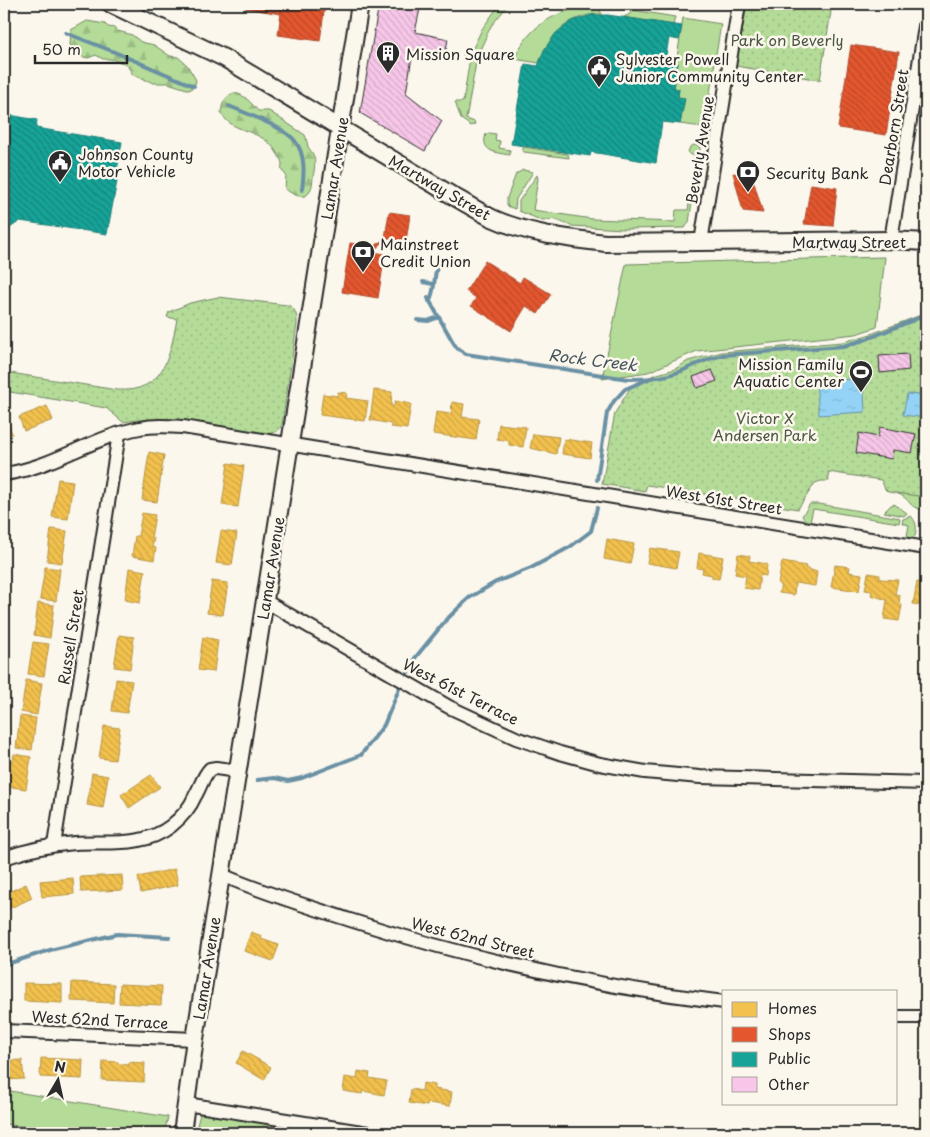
<svg xmlns="http://www.w3.org/2000/svg" width="930" height="1137" viewBox="0 0 930 1137" font-family="'Playpen Sans',sans-serif">
<style>
.grass{fill:#b4dc98;stroke:#708462}
.forest{fill:url(#forest-firs);stroke:#708462}
.park{fill:url(#park-dots);stroke:#708462}
.water{fill:url(#water-ripples);stroke:#6a90a4}
.homes{fill:url(#homes-back-hatch);stroke:#b69444}
.shops{fill:url(#shops-back-hatch);stroke:#ac4a2d}
.public{fill:url(#public-back-hatch);stroke:#1d7f77}
.lines{fill:none;stroke-linecap:round;stroke-linejoin:round}
.stream{stroke:#6a90a4;stroke-width:4}
.building{fill:url(#building-back-hatch);stroke:#2b2b2b}
.minor-casing{stroke:#2b2b2b;stroke-width:16}
.tertiary-casing{stroke:#2b2b2b;stroke-width:20}
.minor{stroke:#fbf7ec;stroke-width:12}
.tertiary{stroke:#fbf7ec;stroke-width:16}
.labels{text-anchor:middle;dominant-baseline:central;stroke-width:5;stroke-linejoin:round;paint-order:stroke}
.park-label{font-size:15px;fill:#4d5746;stroke:#fbf7ec}
.poi-label{font-size:15px;fill:#2b2b2b;stroke:#fbf7ec;text-anchor:start}
.street-label{font-size:15px;fill:#2b2b2b;stroke:#fbf7ec}
.water-label{font-size:16px;font-style:italic;fill:#45555e;stroke:#fbf7ec}
</style>
<defs>
<pattern id="forest-firs" width="22" height="20" patternUnits="userSpaceOnUse" patternTransform="scale(1.25)"><rect width="22" height="20" fill="#b4dc98"/><path d="M5 1l3.5 6h-7zM16 11l3.5 6h-7z" fill="#9bbd83"/></pattern>
<pattern id="park-dots" width="8" height="8" patternUnits="userSpaceOnUse" patternTransform="scale(1.25)"><rect width="8" height="8" fill="#b4dc98"/><path d="M2 2h.1M6 6h.1" fill="none" stroke="#9bbd83" stroke-width="1.8" stroke-linecap="round"/></pattern>
<pattern id="water-ripples" width="26" height="14" patternUnits="userSpaceOnUse" patternTransform="scale(1.25)"><rect width="26" height="14" fill="#94d3f5"/><path d="M2 4q2-2 4 0t4 0M15 11q2-2 4 0t4 0" fill="none" stroke="#80b5d2"/></pattern>
<pattern id="homes-back-hatch" width="6" height="6" patternUnits="userSpaceOnUse" patternTransform="scale(1.25)"><rect width="6" height="6" fill="#f2c14e"/><path d="M-1 5l2 2M0 0l6 6M5-1l2 2" fill="none" stroke="#d0a644"/></pattern>
<pattern id="shops-back-hatch" width="6" height="6" patternUnits="userSpaceOnUse" patternTransform="scale(1.25)"><rect width="6" height="6" fill="#e4572e"/><path d="M-1 5l2 2M0 0l6 6M5-1l2 2" fill="none" stroke="#b94827"/></pattern>
<pattern id="public-back-hatch" width="6" height="6" patternUnits="userSpaceOnUse" patternTransform="scale(1.25)"><rect width="6" height="6" fill="#17a398"/><path d="M-1 5l2 2M0 0l6 6M5-1l2 2" fill="none" stroke="#15857c"/></pattern>
<pattern id="building-back-hatch" width="6" height="6" patternUnits="userSpaceOnUse" patternTransform="scale(1.25)"><rect width="6" height="6" fill="#f7c6e8"/><path d="M-1 5l2 2M0 0l6 6M5-1l2 2" fill="none" stroke="#d4aac7"/></pattern>
</defs>
<rect width="100%" height="100%" fill="#fbf7ec"/>
<filter id="ink" filterUnits="userSpaceOnUse"><feTurbulence type="fractalNoise" baseFrequency=".02" numOctaves="2"/><feDisplacementMap in="SourceGraphic" scale="10" xChannelSelector="R" yChannelSelector="G"/><feConvolveMatrix kernelMatrix="1 2 1 2 8 2 1 2 1" color-interpolation-filters="sRGB"/></filter>
<g filter="url(#ink)">
<g class="grass">
<polygon points="500,4 509,4 491,26 479,52 464,48 473,48 482,29"/>
<path d="M 587,6 L 600,6 L 599,9 L 602,14 C 571,13 548,35 539,63 L 514,59 C 530,25 551,14 587,6 Z"/>
<polygon points="632,10 675,17 673,25 624,17 630,14"/>
<polygon points="683,18 721,24 705,124 703,127 680,124 685,98 678,97 679,89 674,88 678,63 665,61 665,59 677,58"/>
<polygon points="463,53 477,57 466,119 475,122 474,125 471,126 461,119 455,102 463,102 470,58 464,56"/>
<path d="M 489,133 L 496,134 L 495,140 L 500,141 L 499,148 L 510,150 L 510,155 C 497,153 480,152 486,134 Z"/>
<polygon points="694,145 700,146 700,150 689,222 685,228 623,229 571,226 554,219 543,221 519,211 519,201 537,175 538,179 533,210 592,219 675,222 676,210 688,210 697,156 689,154 688,152 690,147"/>
<polygon points="524,147 568,154 569,158 524,152 522,151"/>
<polygon points="523,170 533,172 516,199 515,209 507,206 507,198 516,174"/>
<polygon points="885,257 877,327 856,334 697,351 648,372 602,379 626,264"/>
<path d="M 885,489 L 923,497 L 926,509 C 909,509 913,503 901,495 C 895,492 889,493 885,489 Z"/>
<polygon points="810,504 819,504 900,518 899,523 813,509 810,522 806,521 802,516"/>
<polygon points="894,504 907,513 904,516 884,512 891,505"/>
<path d="M 911,516 C 917,523 917,527 915,536 L 910,538 L 907,536 L 909,525 L 902,523 L 903,519 Z"/>
<polygon points="4,1090 168,1117 164,1133 71,1133 4,1124"/>
<polygon points="203,1113 335,1133 195,1133 200,1114"/>
</g>
<g class="forest">
<polygon points="87,21 105,24 108,27 115,28 118,31 132,35 141,42 154,45 170,56 178,57 187,65 196,80 195,84 190,90 168,83 154,83 133,75 127,65 124,63 110,59 103,59 96,55 88,58 75,55 73,53 74,50 70,45 71,30"/>
<path d="M 233,93 C 245,94 251,103 258,111 L 269,111 L 305,135 C 307,140 307,142 308,147 C 310,150 313,153 314,157 C 316,163 314,171 313,177 C 312,199 302,201 285,189 L 286,175 L 282,171 C 281,169 282,166 282,164 C 282,161 279,156 277,153 C 262,127 233,135 221,113 C 222,104 224,98 233,93 Z"/>
</g>
<g class="park">
<polygon points="747,4 822,4 832,5 820,80 736,66"/>
<path d="M 218,297 L 287,305 C 296,308 297,315 297,324 L 282,425 C 278,434 271,434 262,433 C 215,425 170,414 123,422 L 106,408 L 4,391 L 4,372 L 117,390 C 164,393 170,356 177,319 L 167,317 L 169,312 L 190,303 Z"/>
<polygon points="926,313 926,497 888,492 885,489 881,480 828,472 829,481 821,481 815,483 798,509 647,485 645,491 602,484 615,413 632,385 654,375 675,369 688,361 722,352 843,342 871,334"/>
</g>
<g class="water">
<polygon points="863,378 865,412 819,415 816,382"/>
<polygon points="923,378 926,379 926,418 903,415 907,394 920,395"/>
</g>
<g class="homes">
<polygon points="374,390 392,392 391,406 394,406 395,401 411,404 407,429 391,427 391,424 370,420"/>
<polygon points="338,392 347,393 346,398 368,401 365,421 320,415 323,394 337,396"/>
<polygon points="452,402 464,404 462,417 479,419 476,440 433,434 436,412 451,414"/>
<polygon points="47,406 53,420 24,431 19,417"/>
<polygon points="8,420 12,434 4,436 4,421"/>
<polygon points="499,424 526,427 523,447 509,445 509,441 497,439"/>
<polygon points="533,434 559,437 556,454 530,448"/>
<polygon points="564,439 592,443 590,458 562,454"/>
<polygon points="149,452 164,455 157,502 142,500"/>
<polygon points="228,463 244,466 238,507 222,505"/>
<polygon points="58,479 73,481 68,519 52,517"/>
<polygon points="142,513 155,515 151,538 154,538 152,547 156,548 154,560 132,556 135,536 138,536"/>
<polygon points="51,529 67,531 62,563 47,561"/>
<polygon points="221,531 237,533 232,565 216,563"/>
<polygon points="607,539 634,544 630,564 604,559"/>
<polygon points="650,548 679,552 676,568 647,563"/>
<polygon points="699,553 723,557 719,579 712,578 712,575 702,573 703,569 697,568"/>
<polygon points="738,554 750,556 749,561 767,564 766,576 760,575 758,590 744,588 746,576 735,574"/>
<polygon points="782,562 806,566 805,568 817,572 815,586 795,583 794,595 779,593 781,584 778,584"/>
<polygon points="835,565 850,567 849,572 862,574 859,591 831,587"/>
<polygon points="45,567 60,569 56,601 40,599"/>
<polygon points="129,568 145,571 140,603 125,600"/>
<polygon points="868,573 880,575 880,579 898,580 895,594 900,595 899,604 902,605 899,621 884,619 887,600 871,595 872,591 865,590"/>
<polygon points="212,581 228,583 223,615 207,613"/>
<polygon points="917,582 926,584 926,606 913,604"/>
<polygon points="38,603 54,605 50,638 34,635"/>
<polygon points="119,635 134,637 130,669 114,667"/>
<polygon points="203,637 218,640 214,672 198,670"/>
<polygon points="33,642 49,644 44,676 28,674"/>
<polygon points="116,679 132,681 127,713 112,711"/>
<polygon points="26,680 42,683 37,715 21,712"/>
<polygon points="20,716 36,718 32,750 16,748"/>
<polygon points="104,726 120,728 115,760 99,758"/>
<polygon points="14,754 31,757 26,789 5,786 8,760 13,761"/>
<polygon points="92,773 108,776 103,808 87,805"/>
<polygon points="151,775 160,787 129,808 121,795"/>
<polygon points="175,869 178,885 141,893 138,877"/>
<polygon points="122,875 123,890 81,892 80,877"/>
<polygon points="73,878 74,894 42,897 40,881"/>
<polygon points="26,884 32,898 4,911 4,894"/>
<polygon points="251,932 262,936 261,939 279,945 273,961 244,951"/>
<polygon points="72,982 114,984 113,1003 71,1001"/>
<polygon points="24,983 62,984 62,1003 24,1001"/>
<polygon points="120,984 162,986 161,1005 119,1003"/>
<polygon points="243,1051 271,1067 264,1080 236,1063"/>
<polygon points="41,1058 83,1060 82,1079 40,1077"/>
<polygon points="22,1060 24,1079 4,1080 4,1061"/>
<polygon points="103,1061 118,1062 118,1064 129,1065 129,1062 145,1063 144,1082 102,1080"/>
<polygon points="358,1071 370,1073 369,1078 387,1081 384,1095 363,1091 362,1094 343,1091 345,1077 357,1079"/>
<polygon points="423,1083 435,1085 435,1089 452,1092 450,1106 428,1103 427,1106 409,1103 411,1089 422,1091"/>
</g>
<g class="shops">
<polygon points="246,4 282,4 281,14 245,8"/>
<polygon points="282,4 325,5 320,41 278,35"/>
<polygon points="851,45 899,52 886,135 838,128"/>
<polygon points="733,173 752,176 763,213 743,211"/>
<polygon points="811,184 837,188 833,226 804,224"/>
<polygon points="389,212 410,215 406,241 388,238 374,250 373,252 385,254 378,298 342,292 350,243 374,247 385,238"/>
<polygon points="485,261 520,283 523,277 551,294 538,314 526,306 511,331 471,306 476,298 466,291"/>
</g>
<g class="public">
<polygon points="592,15 608,15 682,26 679,40 669,38 665,61 678,63 674,88 679,89 678,97 685,98 680,124 662,122 656,163 591,152 590,156 511,144 525,64 538,66 544,50 556,33 572,21"/>
<polygon points="4,114 37,120 36,128 122,142 116,176 118,176 107,234 20,221 10,228 7,241 4,241"/>
</g>
<g class="lines">
<g class="stream">
<polyline points="66,33 112,51 194,86"/>
<path d="M 229,106 C 245,113 286,128 295,141 C 306,155 304,174 302,190"/>
<polyline points="423,282 433,284"/>
<path d="M 428,298 L 453,342 L 457,348 L 466,354 L 628,379 C 645,379 663,378 679,372 C 694,366 707,358 724,355 L 844,346 L 867,339 L 926,315"/>
<path d="M 429,301 C 436,291 433,276 438,264"/>
<polyline points="417,320 428,321 439,317"/>
<polyline points="597,480 607,413 614,401 625,389 649,379"/>
<polyline points="408,672 415,658 446,620 469,598 496,582 531,568 570,547 591,531 597,508"/>
<polyline points="257,780 274,778 288,781 302,778 361,755 384,725 399,689"/>
<polyline points="4,965 50,950 117,934 169,937"/>
</g>
</g>
<g class="building">
<polygon points="379,4 421,4 415,32 448,39 445,55 413,51 406,93 442,121 425,151 360,113"/>
<polygon points="908,354 909,370 880,373 879,356"/>
<polygon points="712,370 717,381 697,388 693,377"/>
<polygon points="880,427 916,434 912,453 893,450 892,459 856,453 859,433 878,437"/>
</g>
<g class="lines">
<g class="minor-casing">
<g id="minor">
<polyline points="891,240 926,20"/>
<polyline points="701,242 739,4"/>
<path d="M 4,474 C 52,468 92,437 140,428 C 154,425 168,426 183,427 L 926,548"/>
<polyline points="265,601 449,707 516,738 560,753 600,764 645,772 700,777 926,783"/>
<polyline points="54,845 119,434"/>
<path d="M 4,858 C 27,850 50,845 75,843 C 108,841 143,848 171,826 C 181,818 190,808 195,796 C 200,788 203,776 210,769 L 216,768 L 237,771"/>
<path d="M 222,875 C 263,893 307,906 350,920 C 472,959 597,987 724,1002"/>
<polyline points="896,1017 926,1017"/>
<polyline points="4,1031 195,1039"/>
<polyline points="186,1104 368,1133"/>
</g>
</g>
<g class="tertiary-casing">
<g id="tertiary">
<path d="M 111,4 L 224,58 L 458,199 C 469,205 480,212 492,218 C 527,234 567,238 605,243 L 891,240 L 926,242"/>
<polyline points="182,1133 195,1039 360,4"/>
</g>
</g>
<use href="#minor" class="minor"/>
<use href="#tertiary" class="tertiary"/>
</g>
</g>
<defs>
<g id="building-pin" transform="scale(1.25)"><path d="M0 17L-7.5 6A9.5 9.5 0 1 1 7.5 6Z" fill="#2b2b2b" stroke="#fbf7ec"/><path d="M-4-6H4V6H1V3H-1V6H-4ZM-2.5-4.3h1.7v1.8h-1.7ZM.8-4.3h1.7v1.8H.8ZM-2.5-1h1.7V.8h-1.7ZM.8-1h1.7V.8H.8Z" fill="#fff"/></g>
<g id="civic-pin" transform="scale(1.25)"><path d="M0 17L-7.5 6A9.5 9.5 0 1 1 7.5 6Z" fill="#2b2b2b" stroke="#fbf7ec"/><path d="M-.6-6.5H3V-4.5H.6V-3L4-1V1h2V6H-6V1h2V-1L-.6-3ZM-1.2 2.5V6h2.4V2.5Z" fill="#fff"/></g>
<g id="bank-pin" transform="scale(1.25)"><path d="M0 17L-7.5 6A9.5 9.5 0 1 1 7.5 6Z" fill="#2b2b2b" stroke="#fbf7ec"/><path d="M-6-4H6V4H-6ZM0-2.3a2.3 2.3 0 1 0 0 4.6a2.3 2.3 0 1 0 0-4.6Z" fill="#fff"/></g>
<g id="stadium-pin" transform="scale(1.25)"><path d="M0 17L-7.5 6A9.5 9.5 0 1 1 7.5 6Z" fill="#2b2b2b" stroke="#fbf7ec"/><path d="M0-5a6.5 5 0 1 0 0 10a6.5 5 0 1 0 0-10ZM-3.5-1.8h7v3.6h-7Z" fill="#fff"/></g>
</defs>
<g fill-rule="evenodd">
<use href="#building-pin" x="388" y="53"/>
<use href="#civic-pin" x="599" y="67"/>
<use href="#civic-pin" x="60" y="162"/>
<use href="#bank-pin" x="748" y="172"/>
<use href="#bank-pin" x="363" y="252"/>
<use href="#stadium-pin" x="861" y="372"/>
</g>
<g class="labels">
<g class="park-label">
<text x="787" y="39">Park on Beverly</text>
<text x="765" y="417">Victor X<tspan x="765" dy="17">Andersen Park</tspan></text>
</g>
<g class="poi-label">
<text x="406" y="53">Mission Square</text>
<text x="616" y="58">Sylvester Powell<tspan x="616" dy="17">Junior Community Center</tspan></text>
<text x="78" y="153">Johnson County<tspan x="78" dy="17">Motor Vehicle</tspan></text>
<text x="766" y="172">Security Bank</text>
<text x="380" y="243">Mainstreet<tspan x="380" dy="17">Credit Union</tspan></text>
<text x="844" y="363" text-anchor="end">Mission Family<tspan x="844" dy="17">Aquatic Center</tspan></text>
</g>
<g class="street-label">
<text transform="translate(893 127) rotate(-81)">Dearborn Street</text>
<text transform="translate(699 150) rotate(-81)">Beverly Avenue</text>
<text transform="translate(334 168) rotate(-81)">Lamar Avenue</text>
<text transform="translate(440 187) rotate(30)">Martway Street</text>
<text x="849" y="241">Martway Street</text>
<text transform="translate(724 499) rotate(9)">West 61st Street</text>
<text transform="translate(270 568) rotate(-81)">Lamar Avenue</text>
<text transform="translate(70 637) rotate(-81)">Russell Street</text>
<text transform="translate(461 691) rotate(27)">West 61st Terrace</text>
<text transform="translate(473 937) rotate(14)">West 62nd Street</text>
<text transform="translate(206 968) rotate(-81)">Lamar Avenue</text>
<text transform="translate(100 1019) rotate(3)">West 62nd Terrace</text>
</g>
<g class="water-label">
<text transform="translate(593 359) rotate(7)">Rock Creek</text>
</g>
</g>
<rect width="930" height="1137" fill="none" stroke="#fbf7ec" stroke-width="20"/>
<rect x="10" y="10" width="910" height="1117" fill="none" stroke="#2b2b2b" stroke-width="2" filter="url(#ink)"/>
<rect x="722" y="990" width="175" height="115" fill="#fbf7ec" stroke="#a8a59f"/>
<rect x="732" y="1002" width="25" height="15" fill="#f2c14e" stroke="#a8a59f"/>
<text x="768" y="1014" font-size="15" fill="#2b2b2b">Homes</text>
<rect x="732" y="1027" width="25" height="15" fill="#e4572e" stroke="#a8a59f"/>
<text x="768" y="1040" font-size="15" fill="#2b2b2b">Shops</text>
<rect x="732" y="1052" width="25" height="15" fill="#17a398" stroke="#a8a59f"/>
<text x="768" y="1064" font-size="15" fill="#2b2b2b">Public</text>
<rect x="732" y="1077" width="25" height="15" fill="#f7c6e8" stroke="#a8a59f"/>
<text x="768" y="1090" font-size="15" fill="#2b2b2b">Other</text>
<g transform="translate(58 1080) rotate(9)" stroke="#fbf7ec" stroke-width="4" paint-order="stroke">
<path d="M0-4L9 19L0 12L-9 19Z" fill="#2b2b2b"/>
<text y="-8" font-size="14" font-weight="bold" text-anchor="middle" fill="#2b2b2b">N</text>
</g>
<path d="M35 55v8h92v-8" fill="none" stroke="#2b2b2b" stroke-width="2.5"/>
<text x="42" y="55" font-size="15" fill="#2b2b2b" stroke="#fbf7ec" stroke-width="4" paint-order="stroke">50 m</text>
</svg>
